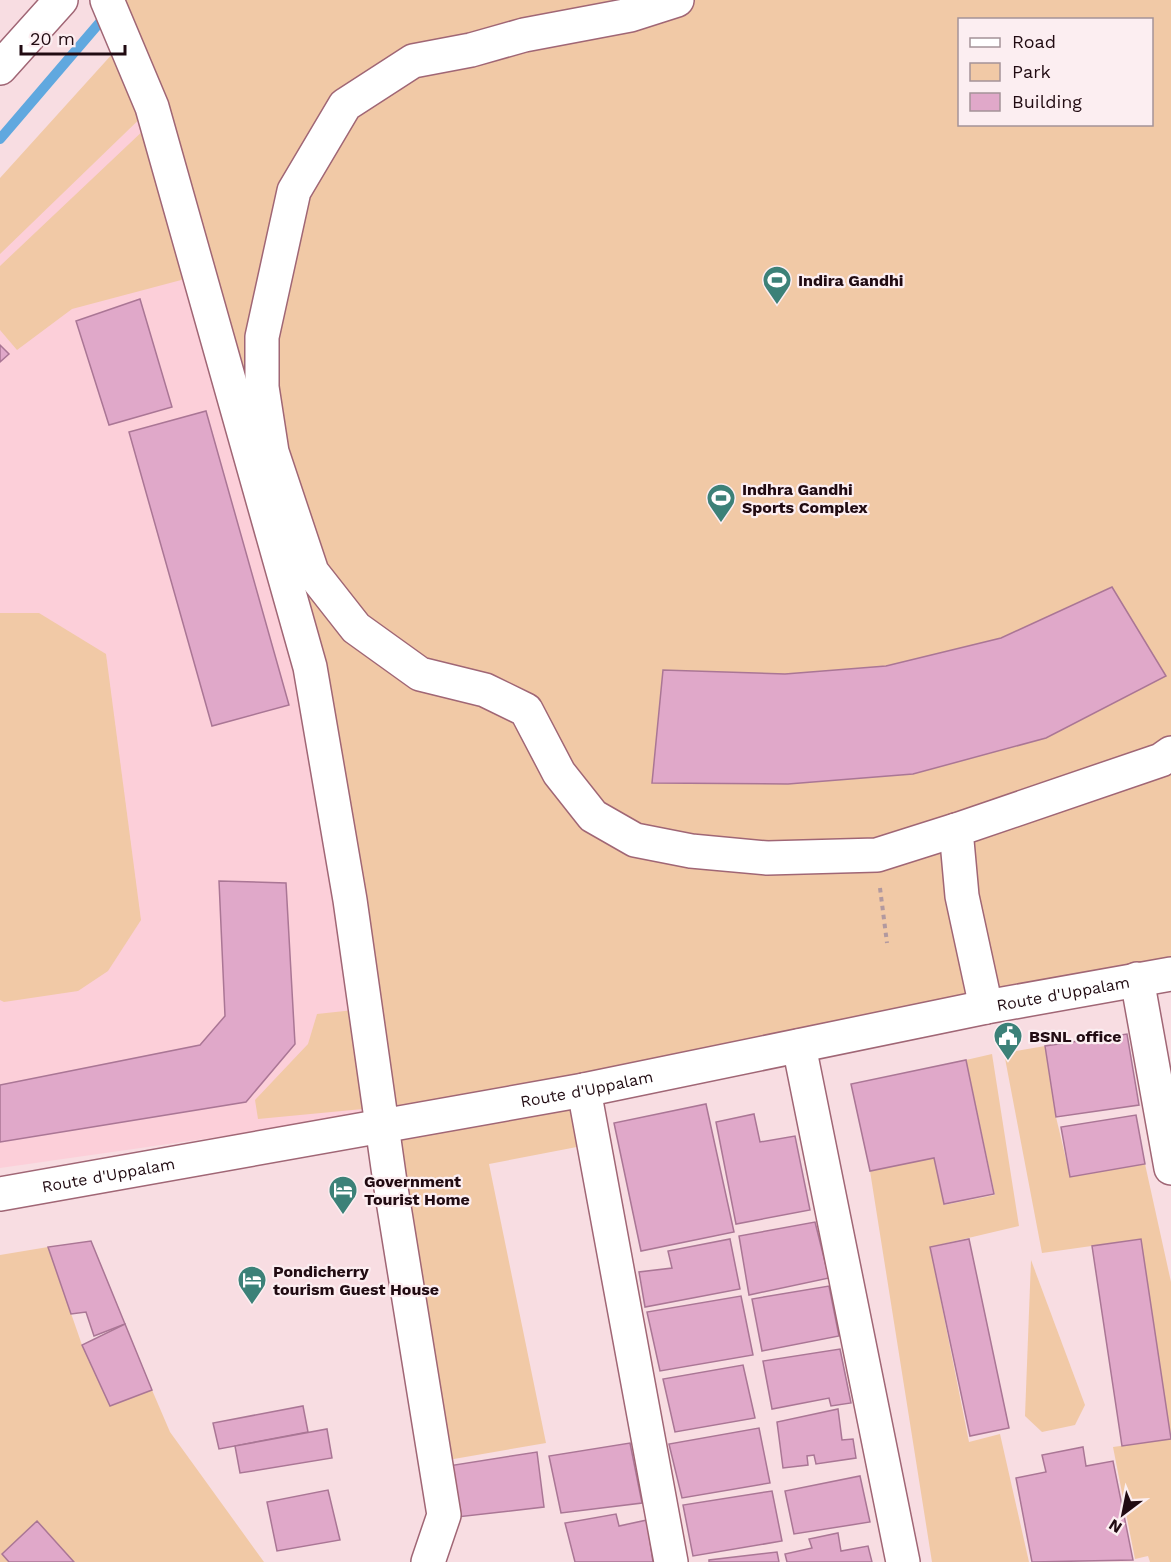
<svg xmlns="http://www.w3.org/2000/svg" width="1171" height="1562" viewBox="0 0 1171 1562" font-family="'Work Sans',sans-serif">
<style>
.built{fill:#fccfd9}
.green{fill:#f1c9a6;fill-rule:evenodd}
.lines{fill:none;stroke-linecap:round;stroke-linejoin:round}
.stream{stroke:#60a8df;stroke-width:10}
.building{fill:#e0a8c9;stroke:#aa7695;stroke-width:1.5}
.minor-casing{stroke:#a06675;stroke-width:36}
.major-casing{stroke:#a06675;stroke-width:36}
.path{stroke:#b2999f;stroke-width:4;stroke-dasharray:4.5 4.5;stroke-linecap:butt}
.minor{stroke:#fff;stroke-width:33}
.major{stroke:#fff;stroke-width:33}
.labels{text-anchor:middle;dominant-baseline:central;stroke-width:4.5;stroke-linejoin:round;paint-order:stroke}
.poi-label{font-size:16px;font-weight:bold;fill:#210b12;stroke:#fceef1;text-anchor:start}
.street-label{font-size:16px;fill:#210b12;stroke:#fceef1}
</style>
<rect width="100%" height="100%" fill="#f8dde2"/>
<polygon class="built" points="152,107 230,381 350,900 372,1115 0,1168 0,253"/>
<g class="green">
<path d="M 107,0 L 1171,0 L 1171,957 L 389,1112 L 310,667 L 151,108 L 0,254 L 0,178 L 114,52 ZM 960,20 L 1152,20 L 1152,124 L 960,124 Z"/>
<polygon points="147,127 185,279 72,309 17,350 0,330 0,266"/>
<polygon points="0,613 39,613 106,654 141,920 108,971 78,991 4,1002 0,1000"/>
<polygon points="354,1010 363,1109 258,1119 255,1100 308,1044 317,1014"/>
<polygon points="1045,1046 1056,1117 1070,1176 1145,1164 1171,1282 1171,1562 1150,1562 1148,1556 1135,1559 1113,1447 1171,1439 1141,1239 1042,1253 1004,1053"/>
<polygon points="992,1054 1019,1226 930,1247 969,1442 1000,1434 1029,1562 932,1562 870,1171 934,1158 944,1205 995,1195 966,1060"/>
<polygon points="572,1103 582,1146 489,1164 546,1443 448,1460 395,1135"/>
<polygon points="48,1247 82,1345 110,1406 152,1390 170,1432 264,1562 0,1562 0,1255"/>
<polygon points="1031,1260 1085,1405 1075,1425 1042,1432 1025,1416"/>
</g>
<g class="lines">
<polyline class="stream" points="0,139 107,14"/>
</g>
<g class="building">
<polygon points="140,299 172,407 109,425 76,321"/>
<polygon points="0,345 9,354 0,362"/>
<polygon points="206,411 289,705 212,726 129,432"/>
<polygon points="1112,587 1166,676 1046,738 913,774 788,784 652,783 663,670 785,674 886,666 1001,638"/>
<polygon points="219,881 286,883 295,1044 246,1102 0,1142 0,1085 200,1045 225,1016"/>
<polygon points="1127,1034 1139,1105 1056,1117 1045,1046"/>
<polygon points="966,1060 994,1194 944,1204 934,1158 870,1171 851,1084"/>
<polygon points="706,1104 734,1232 641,1251 614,1123"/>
<polygon points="754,1114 760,1142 795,1136 810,1210 736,1224 716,1122"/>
<polygon points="1136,1115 1145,1164 1070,1177 1061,1127"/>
<polygon points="815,1222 829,1278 749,1295 739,1236"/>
<polygon points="730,1239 740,1289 645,1307 639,1272 672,1268 668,1251"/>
<polygon points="969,1239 1009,1428 970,1436 930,1247"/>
<polygon points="1141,1239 1171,1439 1122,1446 1092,1246"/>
<polygon points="91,1241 125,1324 94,1336 86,1312 71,1314 48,1247"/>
<polygon points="829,1286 839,1336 762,1351 752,1299"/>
<polygon points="741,1296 753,1355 660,1371 647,1312"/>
<polygon points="125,1324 152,1390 110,1406 82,1345"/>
<polygon points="840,1349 851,1403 831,1406 829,1398 772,1409 763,1361"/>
<polygon points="743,1365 755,1418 675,1432 663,1379"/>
<polygon points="303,1406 308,1432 219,1449 213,1423"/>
<polygon points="838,1409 842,1440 853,1439 856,1458 816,1464 814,1455 807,1456 808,1465 783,1468 777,1422"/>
<polygon points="759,1428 770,1483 682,1498 669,1444"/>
<polygon points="327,1429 332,1458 240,1473 235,1446"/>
<polygon points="630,1443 642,1503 561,1513 549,1456"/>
<polygon points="1083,1447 1086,1466 1113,1461 1133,1560 1032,1562 1016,1478 1046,1472 1042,1455"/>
<polygon points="537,1452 544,1507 457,1517 448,1466"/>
<polygon points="860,1476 870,1522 794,1534 785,1491"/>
<polygon points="328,1490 340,1540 277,1551 267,1502"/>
<polygon points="772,1491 782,1541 693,1556 683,1505"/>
<polygon points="616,1514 619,1526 647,1520 653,1562 575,1562 565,1523"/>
<polygon points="37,1521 74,1562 9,1562 2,1554"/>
<polygon points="838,1533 841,1551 868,1546 872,1562 787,1562 785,1554 812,1548 809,1539"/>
<polygon points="777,1552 779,1562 709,1562 709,1560"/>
</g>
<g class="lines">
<g class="minor-casing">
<g id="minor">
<polyline points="107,0 152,107 310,667 350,900 390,1182 444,1515 428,1562"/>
<polyline points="677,0 630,15 524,35 471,50 413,61 345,105 294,191 262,337 262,387 272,452 312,572 356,628 420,674 485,690 526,710 559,773 593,816 635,840 691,851 767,858 877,855 956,830"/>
<polyline points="0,68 61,0"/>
<polyline points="1137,979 1171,1168"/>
<polyline points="986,1007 962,896 956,830 1161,760 1171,753"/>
<polyline points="799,1046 903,1562"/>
<polyline points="584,1090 671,1562"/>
</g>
</g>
<g class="major-casing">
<g id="major">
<path id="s1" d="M 0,1194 L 584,1090 L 986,1007 L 1171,974"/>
</g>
</g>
<polyline class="path" points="880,888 887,943"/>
<use href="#minor" class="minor"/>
<use href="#major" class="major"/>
</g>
<defs>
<g id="stadium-pin" transform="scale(1.5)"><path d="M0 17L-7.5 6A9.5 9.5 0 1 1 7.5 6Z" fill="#3c8178" stroke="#fceef1"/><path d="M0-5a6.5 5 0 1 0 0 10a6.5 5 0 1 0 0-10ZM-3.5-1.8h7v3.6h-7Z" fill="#fff"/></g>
<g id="civic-pin" transform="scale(1.5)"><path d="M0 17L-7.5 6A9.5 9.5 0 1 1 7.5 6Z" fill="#3c8178" stroke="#fceef1"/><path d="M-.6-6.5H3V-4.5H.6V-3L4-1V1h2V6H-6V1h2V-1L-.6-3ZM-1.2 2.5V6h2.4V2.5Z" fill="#fff"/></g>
<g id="hotel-pin" transform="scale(1.5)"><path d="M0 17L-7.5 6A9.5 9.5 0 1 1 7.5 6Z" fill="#3c8178" stroke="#fceef1"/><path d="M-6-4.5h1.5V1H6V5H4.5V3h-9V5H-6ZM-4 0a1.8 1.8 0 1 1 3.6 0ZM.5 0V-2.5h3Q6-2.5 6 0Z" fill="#fff"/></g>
</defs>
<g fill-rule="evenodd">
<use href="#stadium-pin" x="777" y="280"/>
<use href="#stadium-pin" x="721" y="498"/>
<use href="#civic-pin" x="1008" y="1036"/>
<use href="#hotel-pin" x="343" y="1190"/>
<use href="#hotel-pin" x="252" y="1280"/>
</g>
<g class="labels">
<g class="poi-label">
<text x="798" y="280">Indira Gandhi</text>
<text x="742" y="489">Indhra Gandhi<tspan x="742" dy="18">Sports Complex</tspan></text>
<text x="1029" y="1036">BSNL office</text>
<text x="364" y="1181">Government<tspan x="364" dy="18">Tourist Home</tspan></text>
<text x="273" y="1271">Pondicherry<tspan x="273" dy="18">tourism Guest House</tspan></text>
</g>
<g class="street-label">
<text stroke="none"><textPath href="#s1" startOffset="1082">Route d'Uppalam</textPath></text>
<text stroke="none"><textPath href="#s1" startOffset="596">Route d'Uppalam</textPath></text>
<text stroke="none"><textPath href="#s1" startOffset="110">Route d'Uppalam</textPath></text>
</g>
</g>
<rect x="958" y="18" width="195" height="108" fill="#fceef1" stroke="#a49398" stroke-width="1.5"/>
<rect x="970" y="38" width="30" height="9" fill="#ffffff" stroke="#a49398" stroke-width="1.5"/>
<text x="1012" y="48" font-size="18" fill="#210b12">Road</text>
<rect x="970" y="63" width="30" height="18" fill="#f1c9a6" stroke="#a49398" stroke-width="1.5"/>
<text x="1012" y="78" font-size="18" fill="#210b12">Park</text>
<rect x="970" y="93" width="30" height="18" fill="#e0a8c9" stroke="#a49398" stroke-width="1.5"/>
<text x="1012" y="108" font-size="18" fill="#210b12">Building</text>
<g transform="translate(1123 1514) rotate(212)" stroke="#fceef1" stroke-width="4.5" paint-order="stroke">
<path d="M0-4.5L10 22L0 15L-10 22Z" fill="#210b12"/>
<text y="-9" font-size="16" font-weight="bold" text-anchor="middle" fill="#210b12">N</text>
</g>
<path d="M21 45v9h104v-9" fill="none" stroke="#210b12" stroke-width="3"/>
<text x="30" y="45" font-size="18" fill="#210b12" stroke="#fceef1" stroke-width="4.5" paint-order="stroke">20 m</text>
</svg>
